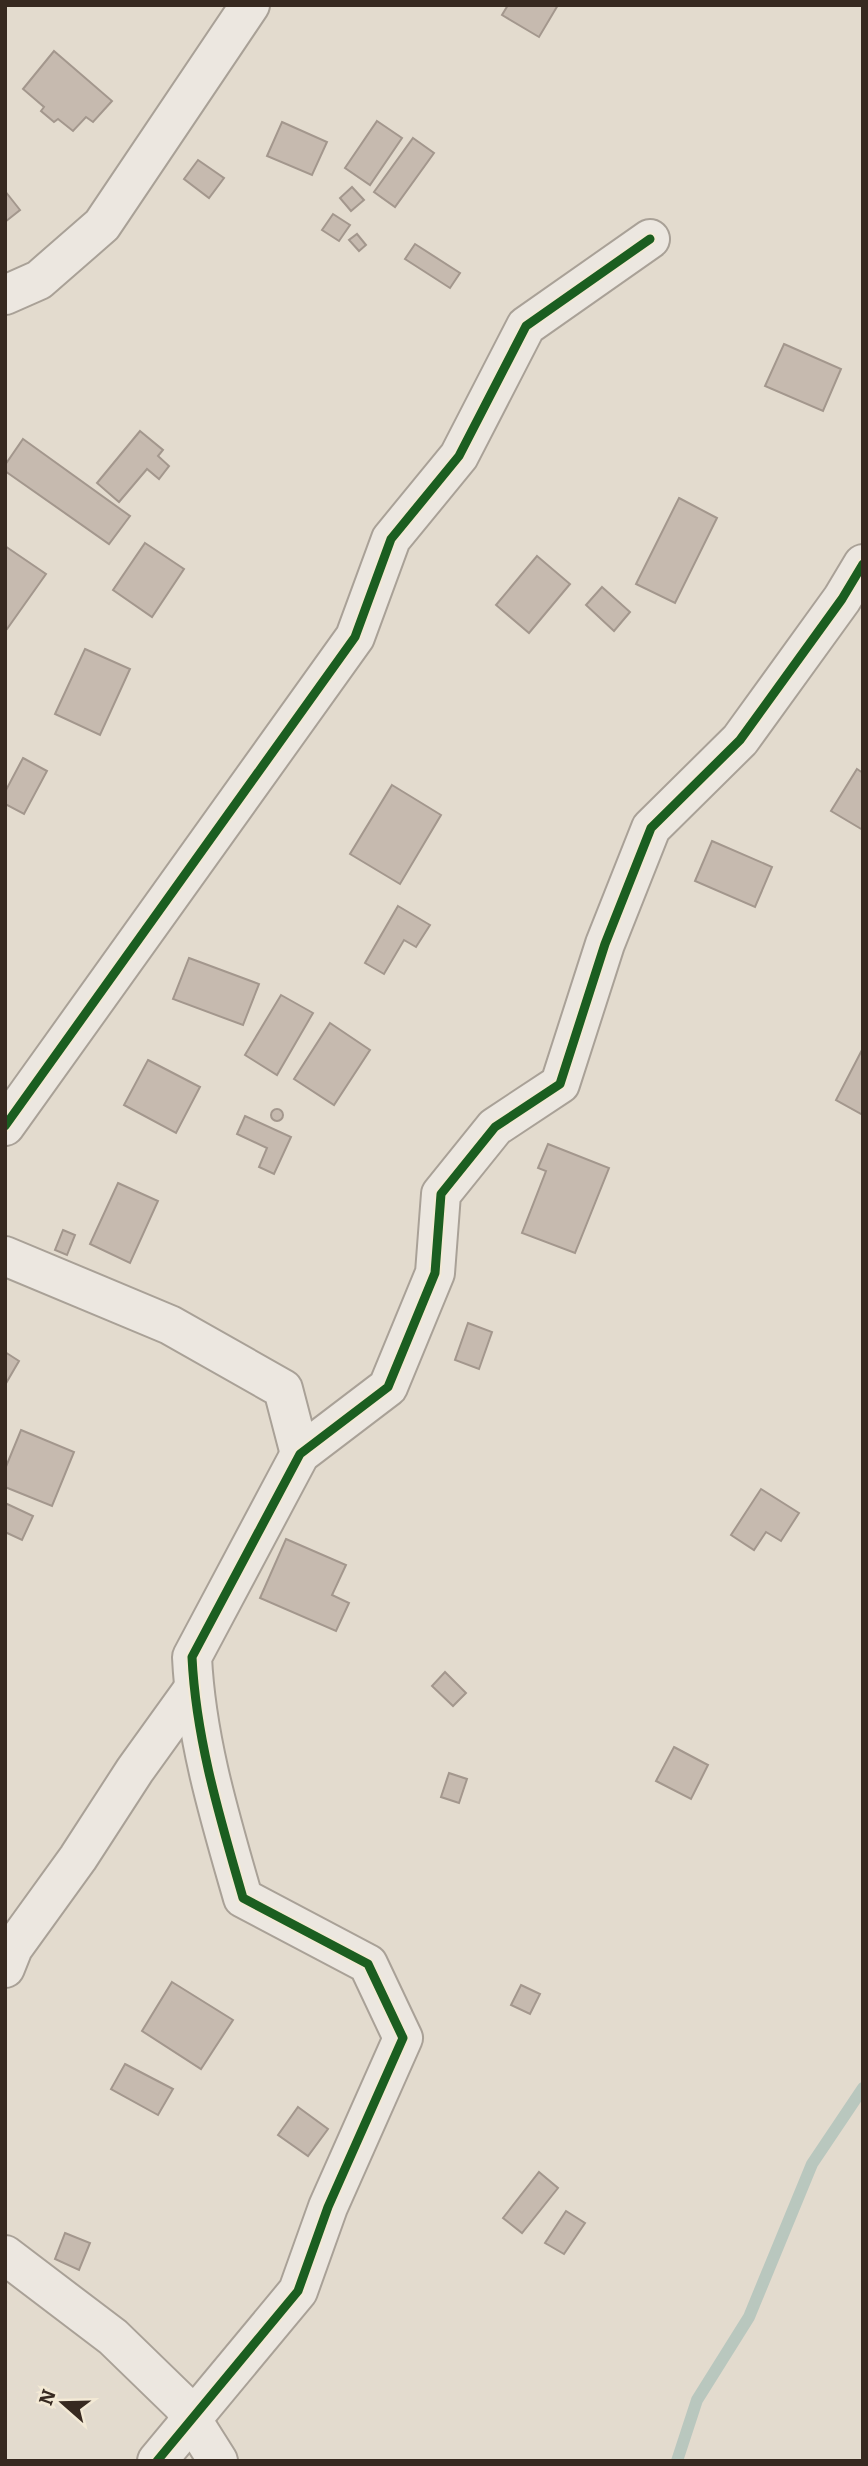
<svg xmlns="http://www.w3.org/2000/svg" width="868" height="2466" viewBox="0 0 868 2466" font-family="Bitter,serif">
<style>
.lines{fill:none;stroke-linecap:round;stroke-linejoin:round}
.stream{stroke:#b9c7be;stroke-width:12}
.building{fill:#c6baaf;stroke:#a3978d;stroke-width:2}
.minor-casing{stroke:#a9a197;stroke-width:42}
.minor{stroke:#ece7e0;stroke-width:38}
.cycleway-casing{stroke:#f3e9d5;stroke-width:13}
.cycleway{stroke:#1b5e20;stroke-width:9}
</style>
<rect width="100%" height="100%" fill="#e3dbce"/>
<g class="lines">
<polyline class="stream" points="677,2461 697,2400 749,2317 812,2164 863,2088"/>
</g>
<g class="building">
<polygon points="508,5 558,5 539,37 502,15"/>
<polygon points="54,51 112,101 93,122 86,117 73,131 58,119 54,122 41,111 44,107 23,89"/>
<polygon points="377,121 402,138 370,185 345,168"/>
<polygon points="282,122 327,142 312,175 267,156"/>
<polygon points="413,138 434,153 395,207 374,192"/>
<polygon points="198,160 224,178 209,198 184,179"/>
<polygon points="352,187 364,200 351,211 340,198"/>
<polygon points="5,191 20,210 5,222"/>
<polygon points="333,214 350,225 339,241 322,230"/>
<polygon points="357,234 366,245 359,251 349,240"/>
<polygon points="415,244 460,273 450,288 405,259"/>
<polygon points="784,344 841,369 823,411 765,386"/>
<polygon points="140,431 163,450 158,456 169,466 159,479 147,469 119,502 97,483"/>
<polygon points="23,439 130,516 109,544 5,471 5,465"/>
<polygon points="679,498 717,518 675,603 636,584"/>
<polygon points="145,543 184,569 152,617 113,590"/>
<polygon points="5,546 46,574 7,629 5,628"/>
<polygon points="537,556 570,584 529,633 496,605"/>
<polygon points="602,587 630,612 614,631 586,605"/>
<polygon points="85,649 130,669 100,735 55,714"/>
<polygon points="23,758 47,771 24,814 5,804 5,792"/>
<polygon points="857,769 863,773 863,830 831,811"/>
<polygon points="392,785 441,815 400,884 350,854"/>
<polygon points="712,841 772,867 755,907 695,881"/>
<polygon points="398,906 430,925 416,947 404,940 384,974 365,963"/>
<polygon points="189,958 259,984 243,1025 173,999"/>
<polygon points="281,995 313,1013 277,1075 245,1055"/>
<polygon points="330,1023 370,1050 334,1105 294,1079"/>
<polygon points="863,1048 863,1115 836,1100"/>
<polygon points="148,1060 200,1087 176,1133 124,1105"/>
<circle cx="277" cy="1115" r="6"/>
<polygon points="245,1116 291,1137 274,1174 259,1167 267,1148 237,1134"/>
<polygon points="548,1144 609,1168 575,1253 522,1233 546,1171 538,1168"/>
<polygon points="118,1183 158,1201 130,1263 90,1244"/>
<polygon points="63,1230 75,1235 67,1255 55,1250"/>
<polygon points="468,1323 492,1332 479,1369 455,1360"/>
<polygon points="5,1352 19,1361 5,1385"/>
<polygon points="21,1430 74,1452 52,1506 5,1487 5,1469"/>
<polygon points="761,1489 799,1513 781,1541 766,1532 754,1550 731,1535"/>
<polygon points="5,1503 33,1516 22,1540 5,1532"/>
<polygon points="286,1539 346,1565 332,1595 349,1603 336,1631 260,1598"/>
<polygon points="445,1672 466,1693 453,1706 432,1686"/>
<polygon points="674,1747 708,1765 691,1799 656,1781"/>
<polygon points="449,1773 467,1779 459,1803 441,1797"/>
<polygon points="172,1982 233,2020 201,2069 142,2031"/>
<polygon points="521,1985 540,1994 530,2014 511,2005"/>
<polygon points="125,2064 173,2089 158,2115 111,2089"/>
<polygon points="298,2107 328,2129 308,2156 278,2135"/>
<polygon points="539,2172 558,2188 522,2233 503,2218"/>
<polygon points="566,2211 585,2223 564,2254 545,2243"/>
<polygon points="65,2233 90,2243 79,2270 55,2259"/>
</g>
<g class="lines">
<g class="minor-casing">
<g id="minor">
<polyline points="5,295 39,280 102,225 250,5"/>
<polyline points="5,1126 355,637 391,539 459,456 526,326 650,239"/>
<polyline points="5,1256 170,1325 283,1389 300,1454"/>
<polyline points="5,1968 13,1948 78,1858 135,1770 194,1688"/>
<polyline points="5,2255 113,2337 182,2404 218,2461"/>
<path d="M 157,2461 L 298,2291 L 328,2207 L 403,2038 L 368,1964 L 243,1898 C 220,1818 196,1740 192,1657 L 300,1454 L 388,1387 L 435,1273 L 441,1194 L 495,1127 L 560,1084 L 605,944 L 651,828 L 740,740 L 842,599 L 863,564"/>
</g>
</g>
<use href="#minor" class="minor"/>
<g class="cycleway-casing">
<g id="cycleway">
<polyline points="5,1126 355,637 391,539 459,456 526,326 650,239"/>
<path d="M 157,2461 L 298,2291 L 328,2207 L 403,2038 L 368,1964 L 243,1898 C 220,1818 196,1740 192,1657 L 300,1454 L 388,1387 L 435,1273 L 441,1194 L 495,1127 L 560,1084 L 605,944 L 651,828 L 740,740 L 842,599 L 863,564"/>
</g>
</g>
<use href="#cycleway" class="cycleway"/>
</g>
<rect width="868" height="2466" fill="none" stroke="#372920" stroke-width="14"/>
<g transform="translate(63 2403) rotate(290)" stroke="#f3e9d5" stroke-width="5" paint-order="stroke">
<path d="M0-5L12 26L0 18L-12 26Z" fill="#372920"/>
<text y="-10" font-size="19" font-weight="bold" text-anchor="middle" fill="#372920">N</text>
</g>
</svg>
